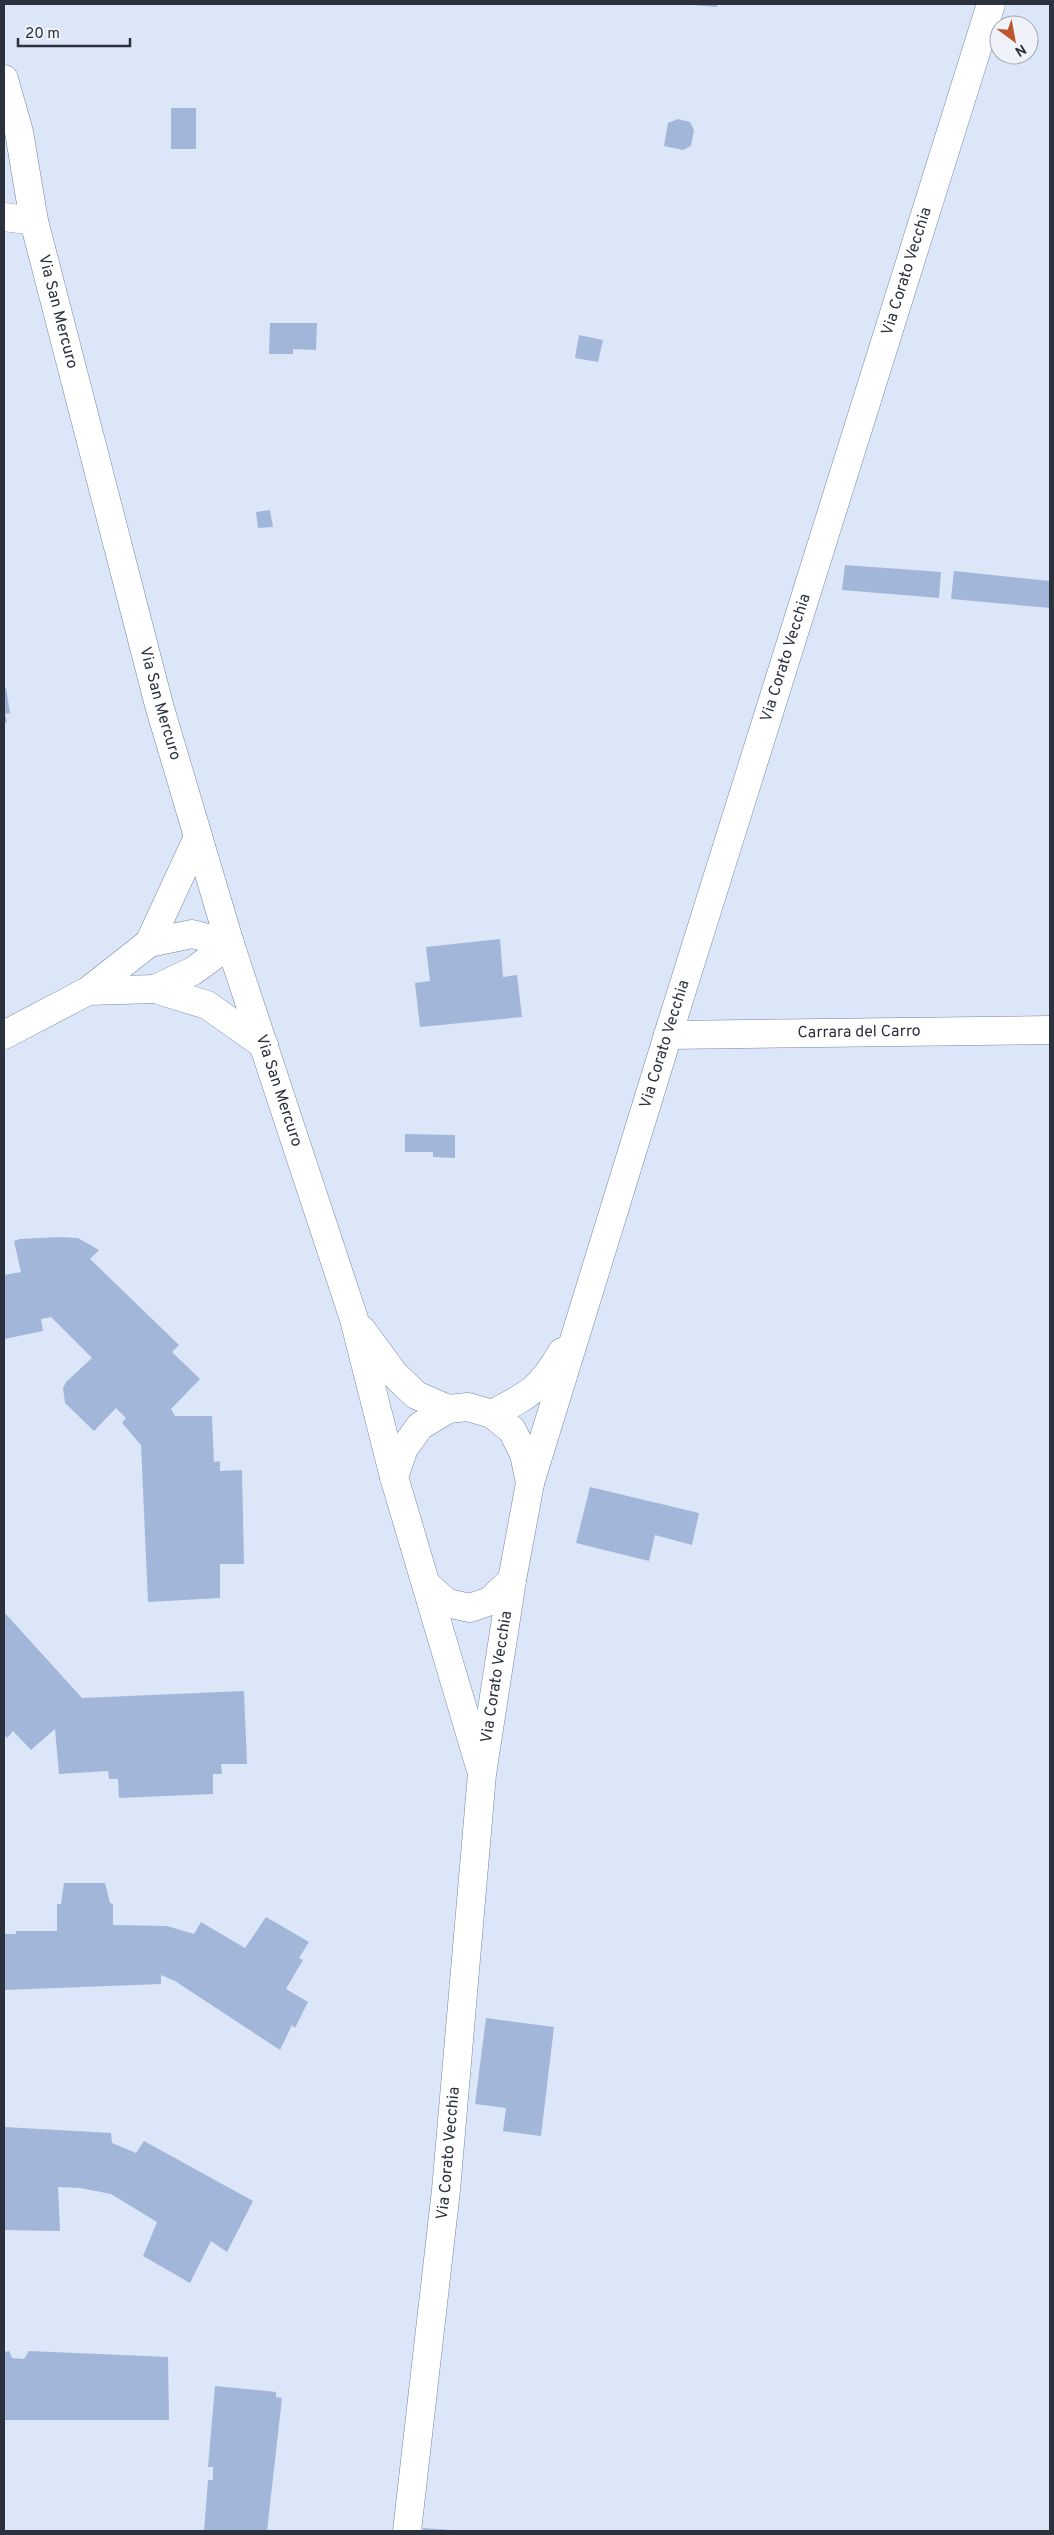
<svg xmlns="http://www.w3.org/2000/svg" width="1054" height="2535" viewBox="0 0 1054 2535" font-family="Overpass,sans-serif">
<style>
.building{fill:#a2b6d9}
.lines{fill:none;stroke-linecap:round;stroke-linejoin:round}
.street-casing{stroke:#7787a4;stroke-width:29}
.street{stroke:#fff;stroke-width:28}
.labels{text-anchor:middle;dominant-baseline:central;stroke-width:4;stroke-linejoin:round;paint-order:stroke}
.street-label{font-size:16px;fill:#2b323e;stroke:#eff3f9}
</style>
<rect width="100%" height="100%" fill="#dbe6f9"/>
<g class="building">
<polygon points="692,4 717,4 717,7 692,5"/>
<rect x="171" y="108" width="25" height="41"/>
<polygon points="678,119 690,122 694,130 691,146 683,150 664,146 668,123"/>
<polygon points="270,323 317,323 316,350 293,349 293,354 269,354"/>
<polygon points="579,335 603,340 598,362 575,358"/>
<polygon points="270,510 273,527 258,528 256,512"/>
<polygon points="845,565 941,572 939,598 842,590"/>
<polygon points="954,571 1050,581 1050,608 951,599"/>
<polygon points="6,688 10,713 5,714 7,722 4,723 4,689"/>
<polygon points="500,939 503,977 517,975 522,1017 420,1027 415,983 430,981 426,947"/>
<polygon points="405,1134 455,1135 455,1158 433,1157 433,1152 405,1152"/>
<polygon points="60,1237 78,1238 99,1250 90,1259 179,1345 172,1352 200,1379 171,1409 175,1416 212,1416 214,1462 220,1461 220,1471 242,1470 244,1564 220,1564 220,1598 148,1602 141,1445 122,1423 126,1418 116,1408 94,1431 65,1403 63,1388 66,1382 92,1358 51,1317 41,1319 43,1331 4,1339 4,1275 21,1272 14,1241 20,1239"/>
<polygon points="590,1487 699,1513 692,1545 655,1535 649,1561 576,1543"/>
<polygon points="4,1612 82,1698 244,1691 247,1764 221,1764 222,1774 213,1774 213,1794 119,1798 118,1779 109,1779 108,1771 59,1774 55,1729 31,1750 13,1731 7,1738 4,1734"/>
<polygon points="64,1883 105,1883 110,1903 113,1904 113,1925 167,1926 194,1934 201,1922 245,1948 266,1917 309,1942 299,1958 303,1960 286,1989 308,2002 295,2028 292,2025 280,2050 175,1981 161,1975 161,1984 4,1990 4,1934 16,1934 16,1931 57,1931 57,1904 61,1904"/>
<polygon points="486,2018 554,2027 541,2136 503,2131 506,2108 475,2104"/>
<polygon points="4,2127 111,2133 112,2143 136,2153 144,2141 253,2201 227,2252 211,2241 190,2283 143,2256 157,2222 111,2194 80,2188 58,2187 60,2231 4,2230"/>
<polygon points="9,2351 12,2358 24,2359 29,2351 168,2357 169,2420 4,2420 4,2352"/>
<polygon points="215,2386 276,2392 276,2397 282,2398 267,2531 204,2531 208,2480 213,2480 213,2467 208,2467"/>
<polygon points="423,2528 452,2530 452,2531 423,2531"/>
</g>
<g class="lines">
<g class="street-casing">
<g id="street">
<path id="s1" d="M 4,79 L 19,132 L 34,221 L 159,705 L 230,944 L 354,1319 L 394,1477"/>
<polyline points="4,217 34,221"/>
<polyline points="149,943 192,934 230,944"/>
<polyline points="155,989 193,971 230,944"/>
<polyline points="88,991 155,989 207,1005 264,1045"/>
<polyline points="4,1035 88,991 149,943 198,837"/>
<path id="s2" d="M 668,1035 L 1050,1030"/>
<polyline points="362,1330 395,1375 416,1395 448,1409"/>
<path d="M 492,1414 C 529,1395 541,1389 562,1352"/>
<path id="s3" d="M 530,1483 L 668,1035 L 991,4"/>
<polyline points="427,1585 447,1603 470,1608 490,1601 512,1580 530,1483 524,1454 512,1430 492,1414 468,1407 448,1409 420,1426 404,1448 394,1477 480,1767"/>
<path id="s4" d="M 407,2531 L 446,2190 L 482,1774 L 512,1580"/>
</g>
</g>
<use href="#street" class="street"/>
</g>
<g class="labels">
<g class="street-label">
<text stroke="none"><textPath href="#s3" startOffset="1269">Via Corato Vecchia</textPath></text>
<text stroke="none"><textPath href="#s1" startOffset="239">Via San Mercuro</textPath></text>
<text stroke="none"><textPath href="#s3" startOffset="864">Via Corato Vecchia</textPath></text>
<text stroke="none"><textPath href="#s1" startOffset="644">Via San Mercuro</textPath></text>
<text stroke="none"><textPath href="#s2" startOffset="191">Carrara del Carro</textPath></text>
<text stroke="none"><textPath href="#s3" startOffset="459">Via Corato Vecchia</textPath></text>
<text stroke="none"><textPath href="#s1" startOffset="1049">Via San Mercuro</textPath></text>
<text stroke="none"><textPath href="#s4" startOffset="859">Via Corato Vecchia</textPath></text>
<text stroke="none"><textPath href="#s4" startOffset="380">Via Corato Vecchia</textPath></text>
</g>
</g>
<rect width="1054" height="2535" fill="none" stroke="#2b323e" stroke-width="10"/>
<g transform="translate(1014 40) rotate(148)"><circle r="24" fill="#eff3f9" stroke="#a1a6ae"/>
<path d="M0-4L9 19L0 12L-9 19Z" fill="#be562d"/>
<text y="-8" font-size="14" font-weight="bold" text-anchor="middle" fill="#2b323e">N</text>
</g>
<path d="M18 38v8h112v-8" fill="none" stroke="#2b323e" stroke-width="2.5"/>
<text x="25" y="38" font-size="15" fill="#2b323e" stroke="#eff3f9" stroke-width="4" paint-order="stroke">20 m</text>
</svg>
